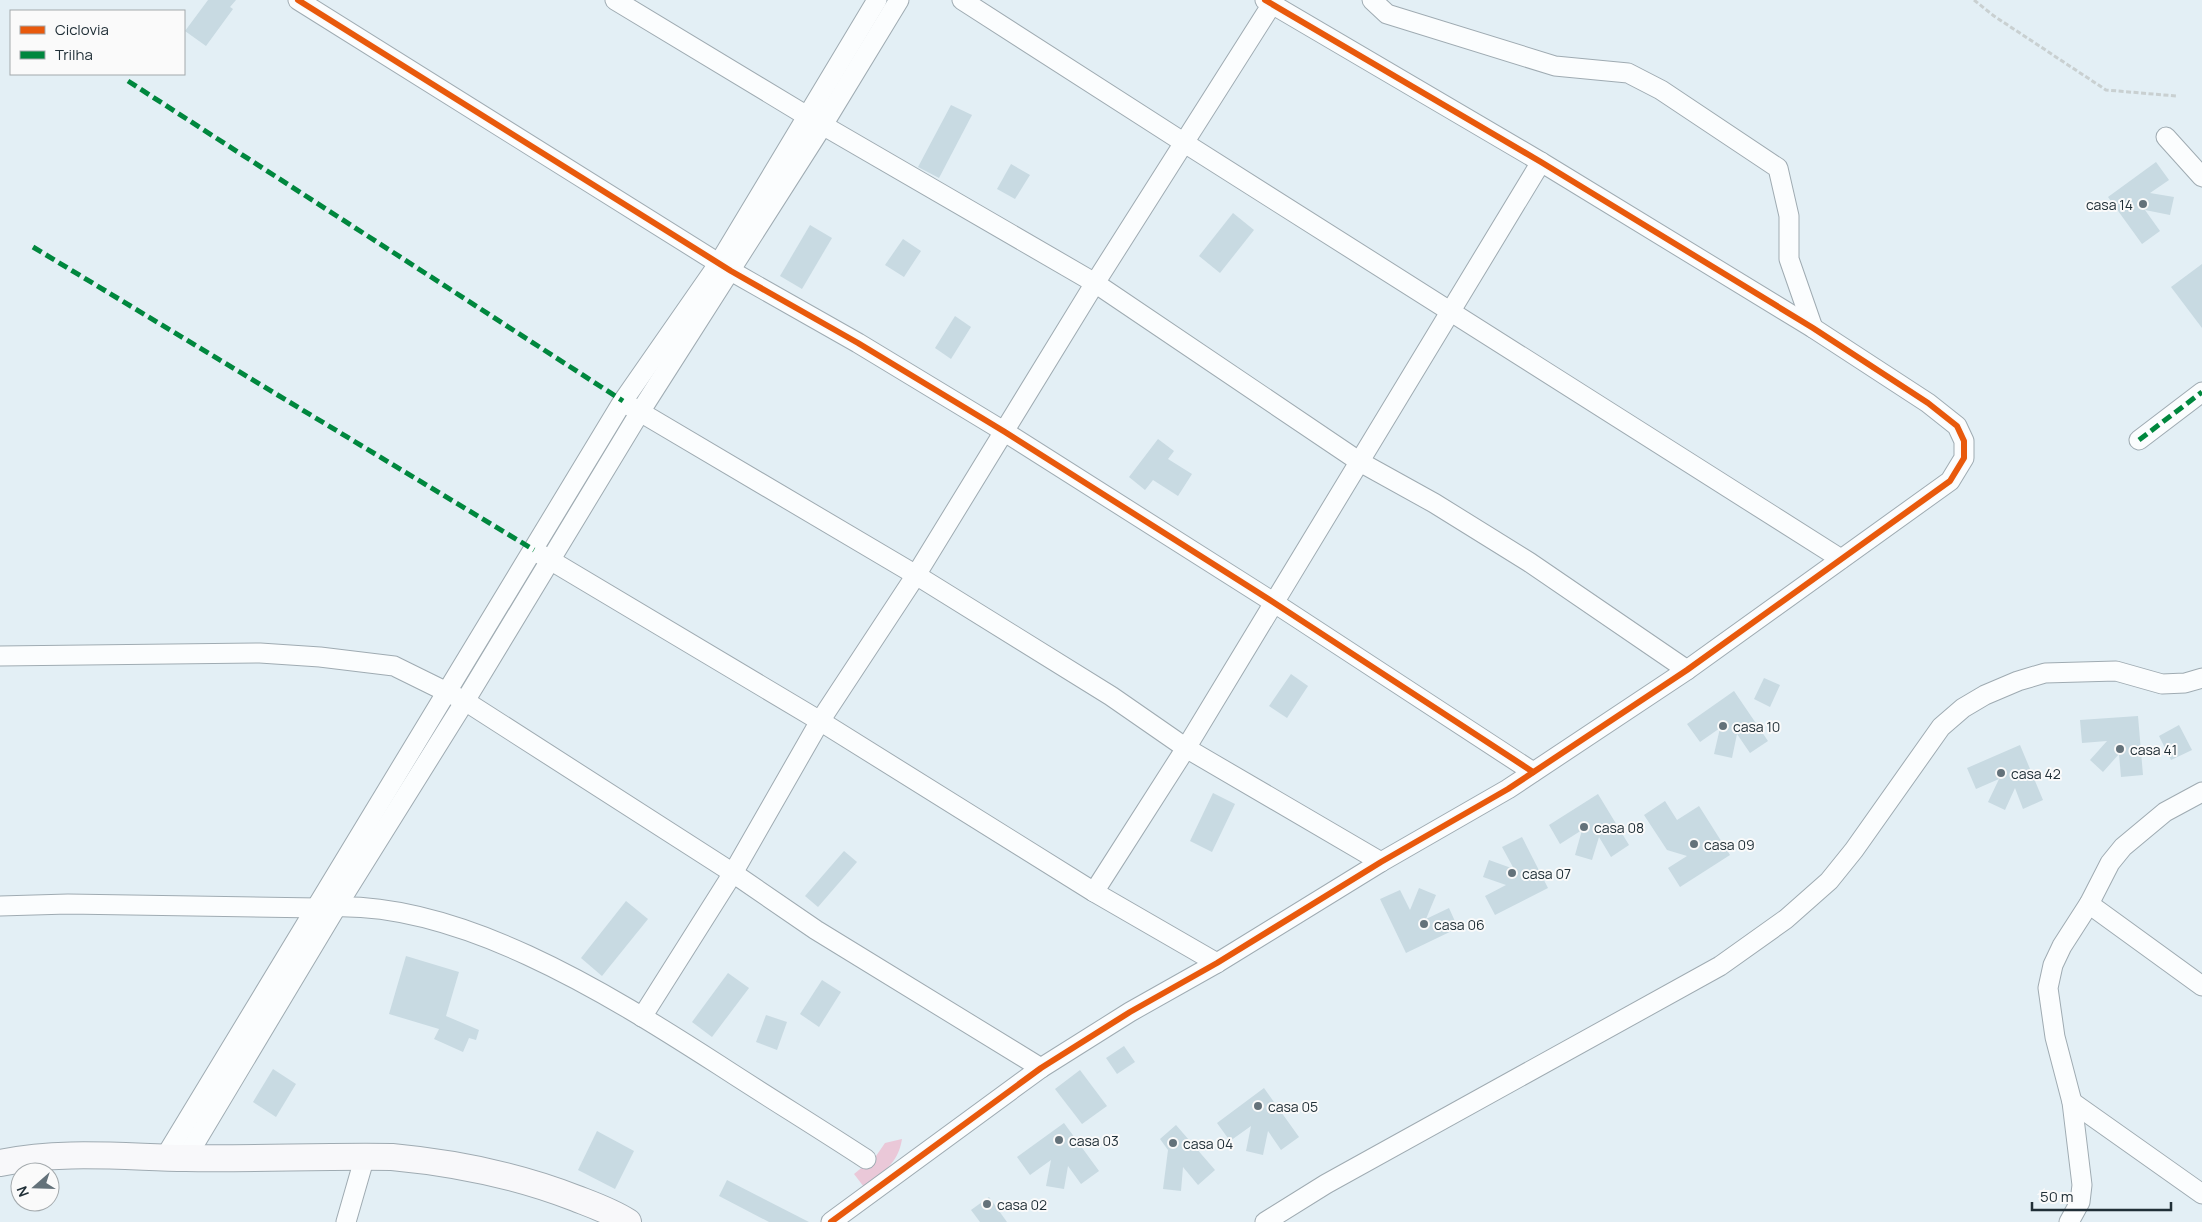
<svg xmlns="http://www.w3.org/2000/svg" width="2202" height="1222" viewBox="0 0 2202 1222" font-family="Manrope,sans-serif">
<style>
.green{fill:#eac8d8}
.building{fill:#c8dae2}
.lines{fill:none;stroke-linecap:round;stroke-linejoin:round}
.street-casing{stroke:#9fabb2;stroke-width:21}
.secondary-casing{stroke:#9fabb2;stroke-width:28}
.path{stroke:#c9d0d1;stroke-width:3;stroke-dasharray:5 2.5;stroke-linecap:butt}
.street{stroke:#fbfdfe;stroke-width:19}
.secondary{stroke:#f8f8fa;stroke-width:26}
.quiet{stroke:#00873e;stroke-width:5;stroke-dasharray:10 5;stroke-linecap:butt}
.cycleway-casing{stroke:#fafafa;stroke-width:9}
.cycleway{stroke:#e8590c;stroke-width:6}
.poi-dot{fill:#64727a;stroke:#fafafa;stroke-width:2}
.labels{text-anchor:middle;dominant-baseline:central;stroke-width:4;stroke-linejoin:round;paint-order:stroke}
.poi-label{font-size:14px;fill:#202f37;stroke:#fafafa;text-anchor:start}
</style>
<rect width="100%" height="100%" fill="#e3eff5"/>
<path class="green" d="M 902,1139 C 898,1164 883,1172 864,1187 L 854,1174 L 876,1156 L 885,1143 Z"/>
<g class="building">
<polygon points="208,0 236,0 230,7 233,9 206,46 185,31"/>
<polygon points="951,105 972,115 939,178 918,167"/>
<polygon points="2156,162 2169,180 2150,193 2174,197 2170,215 2145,210 2160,231 2142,244 2108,197"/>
<polygon points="1011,164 1030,175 1015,199 997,189"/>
<polygon points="1233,213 1254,230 1220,273 1199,256"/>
<polygon points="810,225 832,238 802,289 780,276"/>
<polygon points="903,239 921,251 904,277 885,265"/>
<polygon points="2202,264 2202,328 2171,287"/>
<polygon points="955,316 971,327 951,359 935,348"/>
<polygon points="1158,439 1174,451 1168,459 1192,474 1178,496 1153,480 1145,490 1129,477"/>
<polygon points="1291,674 1308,686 1287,718 1269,706"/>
<polygon points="1764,678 1780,685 1770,707 1754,699"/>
<polygon points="1734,691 1768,741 1750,753 1737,734 1732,758 1714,754 1720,728 1700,742 1687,724"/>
<polygon points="2138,716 2143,775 2121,777 2119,754 2103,772 2090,760 2107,741 2082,743 2080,720"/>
<polygon points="2179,725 2192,750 2171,760 2159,736"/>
<polygon points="2020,745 2043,800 2023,809 2015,788 2005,810 1988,802 1999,779 1976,789 1967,768"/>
<polygon points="1213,793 1235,804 1212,852 1190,841"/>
<polygon points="1598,794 1629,845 1611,857 1599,837 1592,860 1575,855 1582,830 1560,844 1549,825"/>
<polygon points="1665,801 1677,820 1699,806 1730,855 1680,887 1668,868 1687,856 1667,850 1644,815"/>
<polygon points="1522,837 1548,888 1495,915 1485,896 1506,885 1483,877 1489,860 1514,869 1502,847"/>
<polygon points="844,851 857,862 818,907 805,896"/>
<polygon points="1419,888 1436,895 1426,919 1449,908 1458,928 1406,953 1380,899 1400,890 1410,910"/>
<polygon points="626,901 648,919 602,976 581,958"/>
<polygon points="406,956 459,972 446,1016 479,1030 476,1040 469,1038 463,1052 434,1039 439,1029 389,1014"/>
<polygon points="728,973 749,988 712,1037 692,1022"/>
<polygon points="822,980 841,992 819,1027 800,1014"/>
<polygon points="766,1015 787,1022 777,1050 756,1042"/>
<polygon points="1124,1046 1135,1062 1117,1074 1106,1058"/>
<polygon points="273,1069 296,1084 276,1117 253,1102"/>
<polygon points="1080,1070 1107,1106 1082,1124 1055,1089"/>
<polygon points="1264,1088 1299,1137 1281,1150 1268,1131 1263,1155 1246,1151 1251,1126 1230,1141 1217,1123"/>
<polygon points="1064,1123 1099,1171 1081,1184 1068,1166 1064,1189 1046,1186 1051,1160 1030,1175 1017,1157"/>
<polygon points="1176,1125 1215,1170 1198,1185 1183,1167 1181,1191 1163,1189 1168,1150 1160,1139"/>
<polygon points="597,1131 634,1151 615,1189 578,1170"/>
<polygon points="727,1180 809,1222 769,1222 719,1196"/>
<polygon points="989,1197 1007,1222 980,1222 971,1210"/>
</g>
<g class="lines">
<g class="street-casing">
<g id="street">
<polyline points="298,0 731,271 858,343 1005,432 1273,602 1533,772"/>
<polyline points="615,0 807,116 1095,283 1360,462 1434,503 1529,562 1687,670"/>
<polyline points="962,0 1183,142 1841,559"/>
<polyline points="1372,0 1387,14 1555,66 1628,73 1661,90 1778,168 1789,216 1789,259 1813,328"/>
<polyline points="2166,137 2202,177"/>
<polyline points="630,406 916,575 1111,696 1186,748 1381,862"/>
<polyline points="2139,440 2202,392"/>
<polyline points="540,554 820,721 1094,892 1217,963"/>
<polyline points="0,656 260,653 320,657 394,666 465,701 733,873 816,930 1041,1068"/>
<polyline points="1094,892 1186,748 1541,162"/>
<polyline points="2089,904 2202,986"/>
<path d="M 0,906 L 68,904 L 318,908 C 452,895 610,995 719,1065 C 768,1097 817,1127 866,1159"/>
<polyline points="642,1017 733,873 820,721 916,575 1095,283 1272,4"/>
<polyline points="2072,1102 2202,1194"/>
<polyline points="165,1157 623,401 719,263 877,0"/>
<polyline points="186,1158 337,906 465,701 640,412 823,125 899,0"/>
<polyline points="346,1222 365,1156"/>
<polyline points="831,1222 1041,1068 1130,1012 1217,963 1381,862 1508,789 1687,670 1950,481 1964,458 1964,441 1957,426 1928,403 1813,328 1541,162 1265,0"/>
<polyline points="1265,1222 1326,1184 1720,966 1786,919 1829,881 1854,850 1941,727 1963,708 1985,695 2018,681 2045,673 2116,671 2162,684 2185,683 2202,678"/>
<polyline points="2069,1222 2080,1202 2082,1185 2072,1102 2055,1037 2048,988 2053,965 2062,946 2089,904 2110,863 2123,847 2165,812 2202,792"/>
</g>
</g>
<g class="secondary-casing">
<path id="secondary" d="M 0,1163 C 61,1150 124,1157 186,1158 C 255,1159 324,1156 392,1157 C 456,1163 516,1175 575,1198 C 593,1205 611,1211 628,1222"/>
</g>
<polyline class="path" points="1974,0 1994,16 2106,90 2176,96"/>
<use href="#street" class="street"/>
<use href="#secondary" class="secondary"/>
<g class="quiet">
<polyline points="128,81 623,401"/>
<polyline points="33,247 534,550"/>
<polyline points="2139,440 2202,392"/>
</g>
<g class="cycleway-casing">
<g id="cycleway">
<polyline points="298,0 731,271 858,343 1005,432 1273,602 1533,772"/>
<polyline points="831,1222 1041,1068 1130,1012 1217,963 1381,862 1508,789 1687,670 1950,481 1964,458 1964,441 1957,426 1928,403 1813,328 1541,162 1265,0"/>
</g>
</g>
<use href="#cycleway" class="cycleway"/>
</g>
<g class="poi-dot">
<circle cx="2143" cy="204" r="5"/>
<circle cx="1723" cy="726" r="5"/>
<circle cx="2120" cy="749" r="5"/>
<circle cx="2001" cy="773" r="5"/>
<circle cx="1584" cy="827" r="5"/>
<circle cx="1694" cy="844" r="5"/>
<circle cx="1512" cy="873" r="5"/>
<circle cx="1424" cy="924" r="5"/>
<circle cx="1258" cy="1106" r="5"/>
<circle cx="1059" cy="1140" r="5"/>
<circle cx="1173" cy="1143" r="5"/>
<circle cx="987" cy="1204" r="5"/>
</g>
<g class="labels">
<g class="poi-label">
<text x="2133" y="204" text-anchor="end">casa 14</text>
<text x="1733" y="726">casa 10</text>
<text x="2130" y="749">casa 41</text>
<text x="2011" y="773">casa 42</text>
<text x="1594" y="827">casa 08</text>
<text x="1704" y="844">casa 09</text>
<text x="1522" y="873">casa 07</text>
<text x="1434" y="924">casa 06</text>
<text x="1268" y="1106">casa 05</text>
<text x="1069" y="1140">casa 03</text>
<text x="1183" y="1143">casa 04</text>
<text x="997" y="1204">casa 02</text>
</g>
</g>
<rect x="10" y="10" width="175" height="65" fill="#fafafa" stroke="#a3a9ac"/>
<rect x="20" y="26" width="25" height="8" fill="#e8590c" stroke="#a3a9ac"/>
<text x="55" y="35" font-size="15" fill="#202f37">Ciclovia</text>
<rect x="20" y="51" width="25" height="8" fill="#00873e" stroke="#a3a9ac"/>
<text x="55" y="60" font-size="15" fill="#202f37">Trilha</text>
<g transform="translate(35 1187) rotate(250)"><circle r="24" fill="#fafafa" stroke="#a3a9ac"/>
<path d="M0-4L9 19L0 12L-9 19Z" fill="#64727a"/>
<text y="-8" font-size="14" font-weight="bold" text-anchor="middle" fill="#202f37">N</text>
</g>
<path d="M2032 1202v8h139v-8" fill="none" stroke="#202f37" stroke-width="2.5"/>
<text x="2040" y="1202" font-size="15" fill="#202f37" stroke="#fafafa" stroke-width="4" paint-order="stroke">50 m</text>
</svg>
